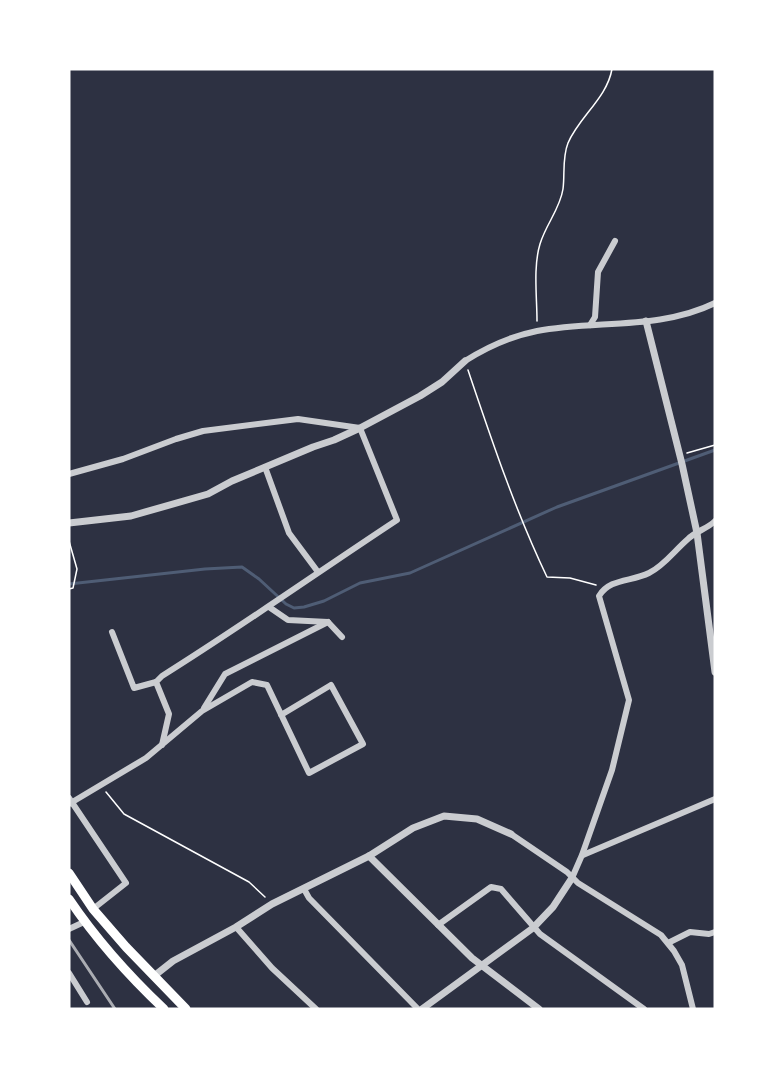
<svg xmlns="http://www.w3.org/2000/svg" width="784" height="1078" viewBox="0 0 784 1078" font-family="'Archivo Narrow',sans-serif">
<style>
.lines{fill:none;stroke-linecap:round;stroke-linejoin:round}
.stream{stroke:#4f5d75;stroke-width:3}
.path{stroke:#fff;stroke-width:1.5}
.minor{stroke:#caccd0;stroke-width:6}
.tertiary{stroke:#caccd0;stroke-width:7}
.trunk{stroke:#fff;stroke-width:9}
.rail{stroke:#abadb3;stroke-width:3}
</style>
<rect width="100%" height="100%" fill="#2d3142"/>
<g class="lines">
<polyline class="stream" points="69,584 205,569 242,567 259,579 286,604 294,608 304,607 324,601 360,583 410,573 557,507 715,450"/>
<g class="path">
<path d="M 537,321 C 537,297 533,267 540,244 C 546,224 560,209 563,189 C 565,174 562,158 568,143 C 579,117 607,98 612,69"/>
<path d="M 468,370 C 492,441 515,510 547,577 L 570,578 L 596,585"/>
<polyline points="687,453 715,445"/>
<polyline points="69,541 77,569 73,588 69,589"/>
<polyline points="106,792 124,814 249,882 265,897"/>
</g>
<g class="minor">
<polyline points="590,325 595,317 598,272 615,241"/>
<path d="M 465,361 C 487,347 512,336 537,331 C 596,320 660,330 715,303"/>
<polyline points="265,467 289,533 318,572"/>
<path d="M 69,474 L 123,459 L 176,439 L 203,431 L 298,419 L 360,428 L 397,520 C 318,572 242,626 162,676 L 156,682 L 169,714 L 162,745"/>
<polyline points="269,607 288,620 328,622 342,637"/>
<polyline points="112,632 134,688 156,682"/>
<polyline points="204,708 225,674 328,622"/>
<polyline points="69,798 126,883 93,909"/>
<polyline points="69,804 146,758 202,711 252,682 267,685 309,773 363,744 331,685 281,715"/>
<polyline points="511,834 567,872 578,883 661,935 674,951 682,965 693,1009"/>
<polyline points="583,855 715,799"/>
<path d="M 572,878 L 582,855 L 612,770 L 629,700 L 599,596 C 610,578 631,582 649,573 C 664,566 675,550 688,539 C 696,531 707,529 715,521"/>
<polyline points="304,889 309,898 418,1009"/>
<polyline points="438,925 491,887 501,889 540,934 644,1009"/>
<polyline points="236,927 272,968 316,1009"/>
<polyline points="69,929 84,922"/>
<polyline points="668,943 690,932 709,934 715,932"/>
<polyline points="69,973 87,1002"/>
</g>
<g class="tertiary">
<polyline points="646,321 682,464 697,533 715,672"/>
<polyline points="69,523 131,516 208,494 232,481 313,447 334,440 360,428 420,396 442,382 465,361"/>
<polyline points="369,856 472,958 539,1009"/>
<polyline points="154,976 173,961 236,927 272,904 369,856 413,828 444,816 477,819 511,834"/>
<polyline points="422,1009 533,928 553,907 572,878"/>
</g>
<g class="trunk">
<polyline points="69,873 93,909 126,947 186,1009"/>
<path d="M 69,899 C 96,939 129,976 164,1009"/>
</g>
<polyline class="rail" points="69,940 115,1009"/>
</g>
<rect width="784" height="1078" fill="none" stroke="#ffffff" stroke-width="141"/>
</svg>
